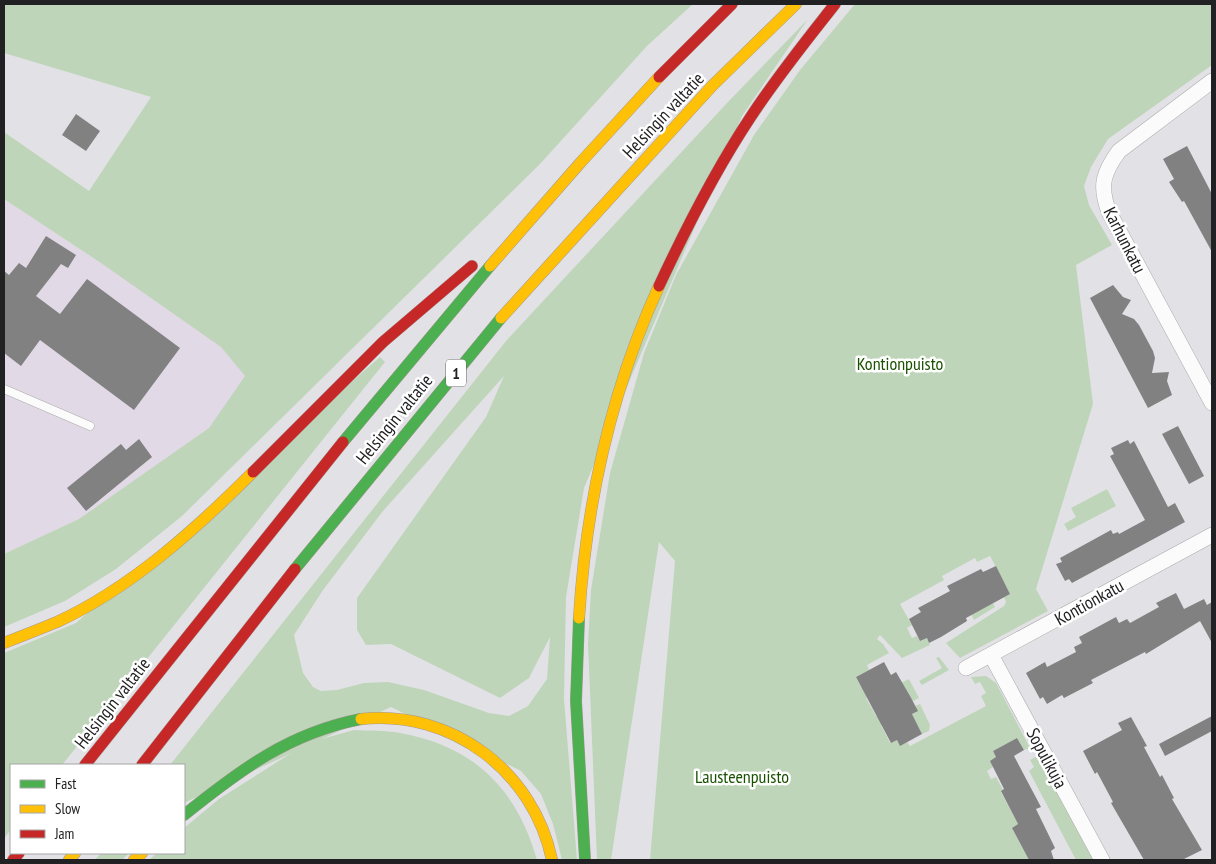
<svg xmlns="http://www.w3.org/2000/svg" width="1216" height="864" viewBox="0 0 1216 864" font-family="'PT Sans Narrow',sans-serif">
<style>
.industrial{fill:#e1d9e5}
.green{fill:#bfd5ba;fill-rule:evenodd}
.building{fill:#828182}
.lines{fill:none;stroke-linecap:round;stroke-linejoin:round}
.lane-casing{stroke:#ababad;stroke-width:9}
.street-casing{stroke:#ababad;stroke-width:16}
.fast-casing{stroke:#a79894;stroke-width:12}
.slow-casing{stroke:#a79894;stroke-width:12}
.jam-casing{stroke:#a79894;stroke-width:12}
.lane{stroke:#fbfbfb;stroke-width:8}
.street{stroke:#fbfbfb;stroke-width:15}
.fast{stroke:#4caf50;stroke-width:11}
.slow{stroke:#ffc107;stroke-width:11}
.jam{stroke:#c62828;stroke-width:11}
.labels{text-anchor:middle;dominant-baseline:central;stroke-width:5;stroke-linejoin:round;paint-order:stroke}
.shield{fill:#fff;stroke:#646465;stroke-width:1}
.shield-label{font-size:16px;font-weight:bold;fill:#212123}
.street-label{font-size:18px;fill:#212123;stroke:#fff}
.park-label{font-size:18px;fill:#195100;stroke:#fff}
</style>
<rect width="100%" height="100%" fill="#e2e2e6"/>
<polygon class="industrial" points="4,199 101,263 221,347 246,376 209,428 79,519 4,554"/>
<g class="green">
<polygon points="4,4 693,4 647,46 540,164 182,516 116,569 65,601 4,627 4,554 79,519 209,428 245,376 221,347 101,263 4,199 4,132 89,191 151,97 4,53"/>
<polygon points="855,4 1212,4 1212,65 1108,139 1091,167 1084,186 1089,205 1112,245 1076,265 1093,404 1036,589 1048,611 960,658 958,656 946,643 1004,606 1006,602 1004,597 1010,594 990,556 977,562 975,558 942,576 944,580 900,604 912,625 907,628 912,638 917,636 920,641 927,638 930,645 902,658 880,635 877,639 883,644 889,653 867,665 869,670 856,677 861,687 867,684 872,694 866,698 876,716 882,713 887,722 881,725 890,743 897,740 900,745 907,742 910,746 986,706 981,696 986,693 980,682 975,684 971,677 986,676 996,683 1030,748 1024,750 1017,738 993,751 996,757 993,767 987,771 991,779 996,777 1003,790 1001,792 1018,824 1012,828 1029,860 650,860 675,561 659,542 611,860 597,860 588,644 591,590 610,473 644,353 676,275 754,135 800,70"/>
<path d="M 808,19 L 742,116 L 584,488 L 566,597 L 564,699 L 577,860 L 562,860 L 553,824 L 541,794 L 521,771 L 391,707 L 184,803 L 184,765 L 170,765 L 506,341 L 727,103 ZM 504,376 L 486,417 L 357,598 L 357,630 L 366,645 L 391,644 L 500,698 L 529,678 L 550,637 L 547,679 L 528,706 L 509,716 L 489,713 L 424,690 L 388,682 L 364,683 L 337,690 L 321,691 L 313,687 L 303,673 L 294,635 L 323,590 L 383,511 Z"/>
<polygon points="380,357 385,362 62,765 11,765 11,829 4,839 4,653 76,623"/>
<polygon points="1107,489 1116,506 1068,531 1064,524 1076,517 1071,508"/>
<polygon points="993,603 995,607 974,620 971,614"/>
<polygon points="939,657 949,670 922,685 919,681 942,668 936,658"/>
<polygon points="909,679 919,698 907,704 897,685"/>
<polygon points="920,704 930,725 929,731 922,734 912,714 917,711 915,706"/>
<path d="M 354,730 C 369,731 386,730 400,733 C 474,746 517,789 537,860 L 149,860 L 157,853 L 184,853 L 184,828 L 219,799 L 307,743 Z"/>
<polygon points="1039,755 1095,860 1076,860 1029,771 1034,767 1030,760"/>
<polygon points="101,853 129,853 122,860 95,860"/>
</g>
<g class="building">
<polygon points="76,114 100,131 86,151 62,135"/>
<polygon points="1187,146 1212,194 1212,252 1184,201 1182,202 1169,182 1174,179 1163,159"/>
<polygon points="46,236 76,255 68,268 61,264 36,296 60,314 87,279 180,348 134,410 40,340 21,366 4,353 4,271 9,275 19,263 26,268"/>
<polygon points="1113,285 1123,297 1131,300 1122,314 1134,319 1139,325 1153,351 1155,358 1152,373 1169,372 1167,381 1172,395 1148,408 1090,298"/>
<polygon points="1178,426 1204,476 1189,484 1162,434"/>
<polygon points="139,439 152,457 86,511 67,488 121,444 126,450"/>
<polygon points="1128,440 1130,444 1134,441 1168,507 1175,503 1185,522 1072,583 1069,579 1065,581 1056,564 1062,562 1060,558 1111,530 1113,534 1118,532 1119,534 1145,520 1110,456 1114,454 1111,448"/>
<polygon points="996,566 1010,594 966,618 967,621 941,637 929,643 927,638 920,641 909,619 921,612 918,608 950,591 947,586 981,569 983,572"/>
<polygon points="1176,593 1184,609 1204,599 1207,605 1212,602 1212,643 1200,621 1146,654 1145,652 1091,680 1093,683 1064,698 1062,695 1047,704 1043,697 1040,699 1026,673 1045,662 1047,667 1076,652 1074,647 1082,643 1079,637 1116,617 1119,623 1127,619 1130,623 1159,607 1156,603"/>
<polygon points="884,662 891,675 896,672 910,696 918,711 912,714 922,734 900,746 897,740 891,743 856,677"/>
<polygon points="1212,716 1212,731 1165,756 1159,744"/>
<polygon points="1131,717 1147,746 1144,747 1160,777 1162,775 1174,798 1172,799 1202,850 1182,860 1144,860 1111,803 1113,802 1097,772 1095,774 1083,751 1122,730 1118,723"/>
<polygon points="1017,738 1024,750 1014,756 1041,807 1036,809 1055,848 1051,851 1054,860 1029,860 1012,828 1018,824 1001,791 1004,789 990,761 996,757 993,751"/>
</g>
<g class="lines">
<g class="lane-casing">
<polyline id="lane" points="4,389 90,426"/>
</g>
<g class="street-casing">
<g id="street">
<path d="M 1212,81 L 1119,151 C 1103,173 1099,186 1109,212 L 1212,403"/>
<polyline points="991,655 1102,860"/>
<polyline points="966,668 1212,535"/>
</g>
</g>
<g class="fast-casing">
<g id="fast">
<polyline points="343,442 490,266"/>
<polyline points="295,569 501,318"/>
<polyline points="579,618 576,701 585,860"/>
<path d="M 184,815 C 240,770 289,733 361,719"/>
</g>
</g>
<g class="slow-casing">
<g id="slow">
<polyline points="490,266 581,162 659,77"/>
<polyline points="501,318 712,86 796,4"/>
<path d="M 579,618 C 586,504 611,391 659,286"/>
<path d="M 4,643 C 22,636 40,629 57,622 C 131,588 196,529 253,472"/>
<path d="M 361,719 C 452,709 534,772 552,860"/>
<polyline points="69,860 75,853"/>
<polyline points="134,860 142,853"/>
</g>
</g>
<g class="jam-casing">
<g id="jam">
<polyline points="659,77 732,4"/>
<path d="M 659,286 C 686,228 715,171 750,118 C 776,78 806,41 835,4"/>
<polyline points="253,472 383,342 472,266"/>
<polyline points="85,765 343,442"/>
<polyline points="142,765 295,569"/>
<polyline points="13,860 19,853"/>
</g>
</g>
<use href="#lane" class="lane"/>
<use href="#street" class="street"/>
<use href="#fast" class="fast"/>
<use href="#slow" class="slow"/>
<use href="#jam" class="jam"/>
</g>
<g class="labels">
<rect class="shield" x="446" y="359.5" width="20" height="27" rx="4"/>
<g class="shield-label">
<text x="456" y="373">1</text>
</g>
<g class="street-label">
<text transform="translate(663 115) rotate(-47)">Helsingin valtatie</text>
<text transform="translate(1125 240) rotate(63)">Karhunkatu</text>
<text transform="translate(394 419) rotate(-51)">Helsingin valtatie</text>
<text transform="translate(1089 602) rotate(-29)">Kontionkatu</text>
<text transform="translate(112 703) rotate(-52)">Helsingin valtatie</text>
<text transform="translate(1047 758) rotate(62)">Sopulikuja</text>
</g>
<g class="park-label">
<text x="900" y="363">Kontionpuisto</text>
<text x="742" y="776">Lausteenpuisto</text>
</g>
</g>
<rect width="1216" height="864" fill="none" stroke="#212123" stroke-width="10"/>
<rect x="10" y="764" width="175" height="90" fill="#ffffff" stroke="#a6a6a7"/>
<rect x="20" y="780" width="25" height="8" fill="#4caf50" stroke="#a6a6a7"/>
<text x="55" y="789" font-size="15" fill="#212123">Fast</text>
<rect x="20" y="805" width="25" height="8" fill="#ffc107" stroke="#a6a6a7"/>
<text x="55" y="814" font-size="15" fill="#212123">Slow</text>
<rect x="20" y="830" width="25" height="8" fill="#c62828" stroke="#a6a6a7"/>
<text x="55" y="839" font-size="15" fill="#212123">Jam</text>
</svg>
